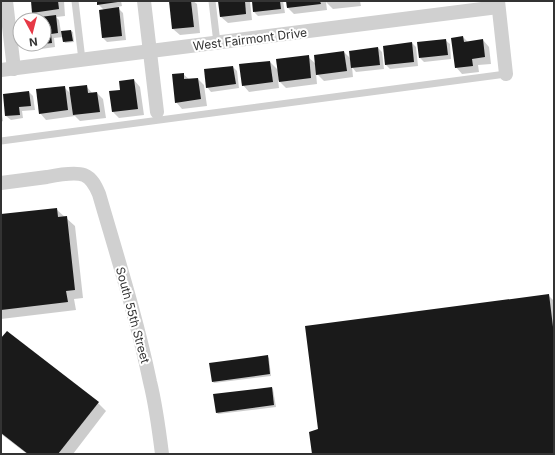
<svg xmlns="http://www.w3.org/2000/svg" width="555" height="455" viewBox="0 0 555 455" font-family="Inter,sans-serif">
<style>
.shadow{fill:#0003}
.building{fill:#1a1a1a}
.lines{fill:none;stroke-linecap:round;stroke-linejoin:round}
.lane{stroke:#d0d0d0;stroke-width:7}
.street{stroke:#d0d0d0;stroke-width:14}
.labels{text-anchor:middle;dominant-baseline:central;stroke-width:4;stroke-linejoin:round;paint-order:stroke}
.street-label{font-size:12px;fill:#333;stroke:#fff}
</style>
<rect width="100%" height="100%" fill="#fff"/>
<g class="shadow">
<polygon points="32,1 64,1 65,16 56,17 59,20 61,32 71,31 73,32 74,42 65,43 64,41 63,37 54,38 55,47 41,49 36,44 44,44 44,20 33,20 39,18 33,12"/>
<polygon points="98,1 121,1 122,6 117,7 123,13 126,40 107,42 103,38 100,11 104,10 98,4"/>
<polygon points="170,1 193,1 197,4 200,33 180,35 173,29"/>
<polygon points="219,1 250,1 252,20 228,23 221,17"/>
<polygon points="253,1 283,1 285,13 258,16 254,12"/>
<polygon points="287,1 360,1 361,6 333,9 326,2 327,10 294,14 288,8"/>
<polygon points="463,37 468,42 483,40 489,47 491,64 478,65 479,72 462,74 456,67"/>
<polygon points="445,40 450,44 451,59 424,62 420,58"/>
<polygon points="412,43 416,47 418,66 390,69 386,65 384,46"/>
<polygon points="378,48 382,52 384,69 356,72 352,67 353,77 324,81 316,73 317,84 286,88 278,80 279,88 249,92 243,85 240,65 270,62 278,70 308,57 316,64 344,52 351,59"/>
<polygon points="233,67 237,71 239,88 211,92 207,87"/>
<polygon points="183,74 190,80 198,79 204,85 207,106 182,109 176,102"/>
<polygon points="134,80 140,87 144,115 119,118 113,112 110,92 121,90"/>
<polygon points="86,86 93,94 97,93 103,99 106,118 80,121 75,116 46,120 40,113 64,87 71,94"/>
<polygon points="29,92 33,96 35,110 22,111 23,118 11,120 6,116"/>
<polygon points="1,108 3,121 1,122"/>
<polygon points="56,209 75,226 83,298 74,299 76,310 1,319 1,215"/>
<polygon points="548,295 554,301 554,454 313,454 319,430"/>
<polygon points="1,340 98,403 106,411 73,454 27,454 1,434"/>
<polygon points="267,356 269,358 271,376 214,383 213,382"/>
<polygon points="272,388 273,389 276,407 218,414 217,413"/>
</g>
<g class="building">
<polygon points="31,1 58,1 59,9 32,13"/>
<polygon points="97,1 118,1 118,2 97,5"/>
<polygon points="169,1 191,1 194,27 172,29"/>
<polygon points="218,1 245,1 246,14 220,17"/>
<polygon points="252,1 280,1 281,9 253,12"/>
<polygon points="286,1 320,1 321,4 287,8"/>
<polygon points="119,7 122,36 102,38 99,10"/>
<polygon points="56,15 58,33 51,34 52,43 44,44 44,20 32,20 32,18"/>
<polygon points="71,30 73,41 63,42 61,31"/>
<polygon points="463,36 464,42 483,39 485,57 472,59 473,66 455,68 451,38"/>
<polygon points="446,39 448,55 419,58 417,42"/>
<polygon points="412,42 414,62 385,65 383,46"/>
<polygon points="378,47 380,65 351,68 349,51"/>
<polygon points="344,51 347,71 316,75 314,55"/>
<polygon points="309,55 311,78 279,82 276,59"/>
<polygon points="270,61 273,82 242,86 239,64"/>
<polygon points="233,66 236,84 206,88 204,69"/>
<polygon points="184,73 184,79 198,78 201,99 175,103 172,74"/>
<polygon points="134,79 138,109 112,112 109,91 120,90 119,81"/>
<polygon points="87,85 88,93 97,92 100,112 73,115 69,87"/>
<polygon points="65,86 68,110 39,114 36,89"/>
<polygon points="29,91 31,106 19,107 20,115 5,116 3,94"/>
<polygon points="57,208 58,217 67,216 75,290 66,291 68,302 1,310 1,214"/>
<polygon points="549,294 554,335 554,454 312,454 309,432 318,429 305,326"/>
<polygon points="7,331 99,402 58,454 28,454 1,433 1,338"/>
<polygon points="268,355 270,374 212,382 209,363"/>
<polygon points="272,387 274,405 216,413 213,394"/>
</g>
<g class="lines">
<g class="lane">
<polyline points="75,1 82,60"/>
<polyline points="212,1 217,43"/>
<polyline points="1,141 506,74"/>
</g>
<g class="street">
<polyline points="6,1 14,69"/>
<polyline points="144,1 157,112"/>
<polyline points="498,1 506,74"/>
<polyline points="1,70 498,7"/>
<path d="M 1,183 C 16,181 32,179 47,177 C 57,175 76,172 84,175 C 92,178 96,187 99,194 C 117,256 137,319 150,382 C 156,406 159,430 162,454"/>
</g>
</g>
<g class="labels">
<g class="street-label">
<text transform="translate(250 39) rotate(-7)">West Fairmont Drive</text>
<text transform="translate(133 315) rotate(75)">South 55th Street</text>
</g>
</g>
<rect width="555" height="455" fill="none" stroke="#333333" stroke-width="4"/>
<g transform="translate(32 32) rotate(173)"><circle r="19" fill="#ffffff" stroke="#adadad"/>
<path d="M0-3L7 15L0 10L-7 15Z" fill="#e63946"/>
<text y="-6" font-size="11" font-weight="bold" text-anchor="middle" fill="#333333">N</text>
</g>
</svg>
